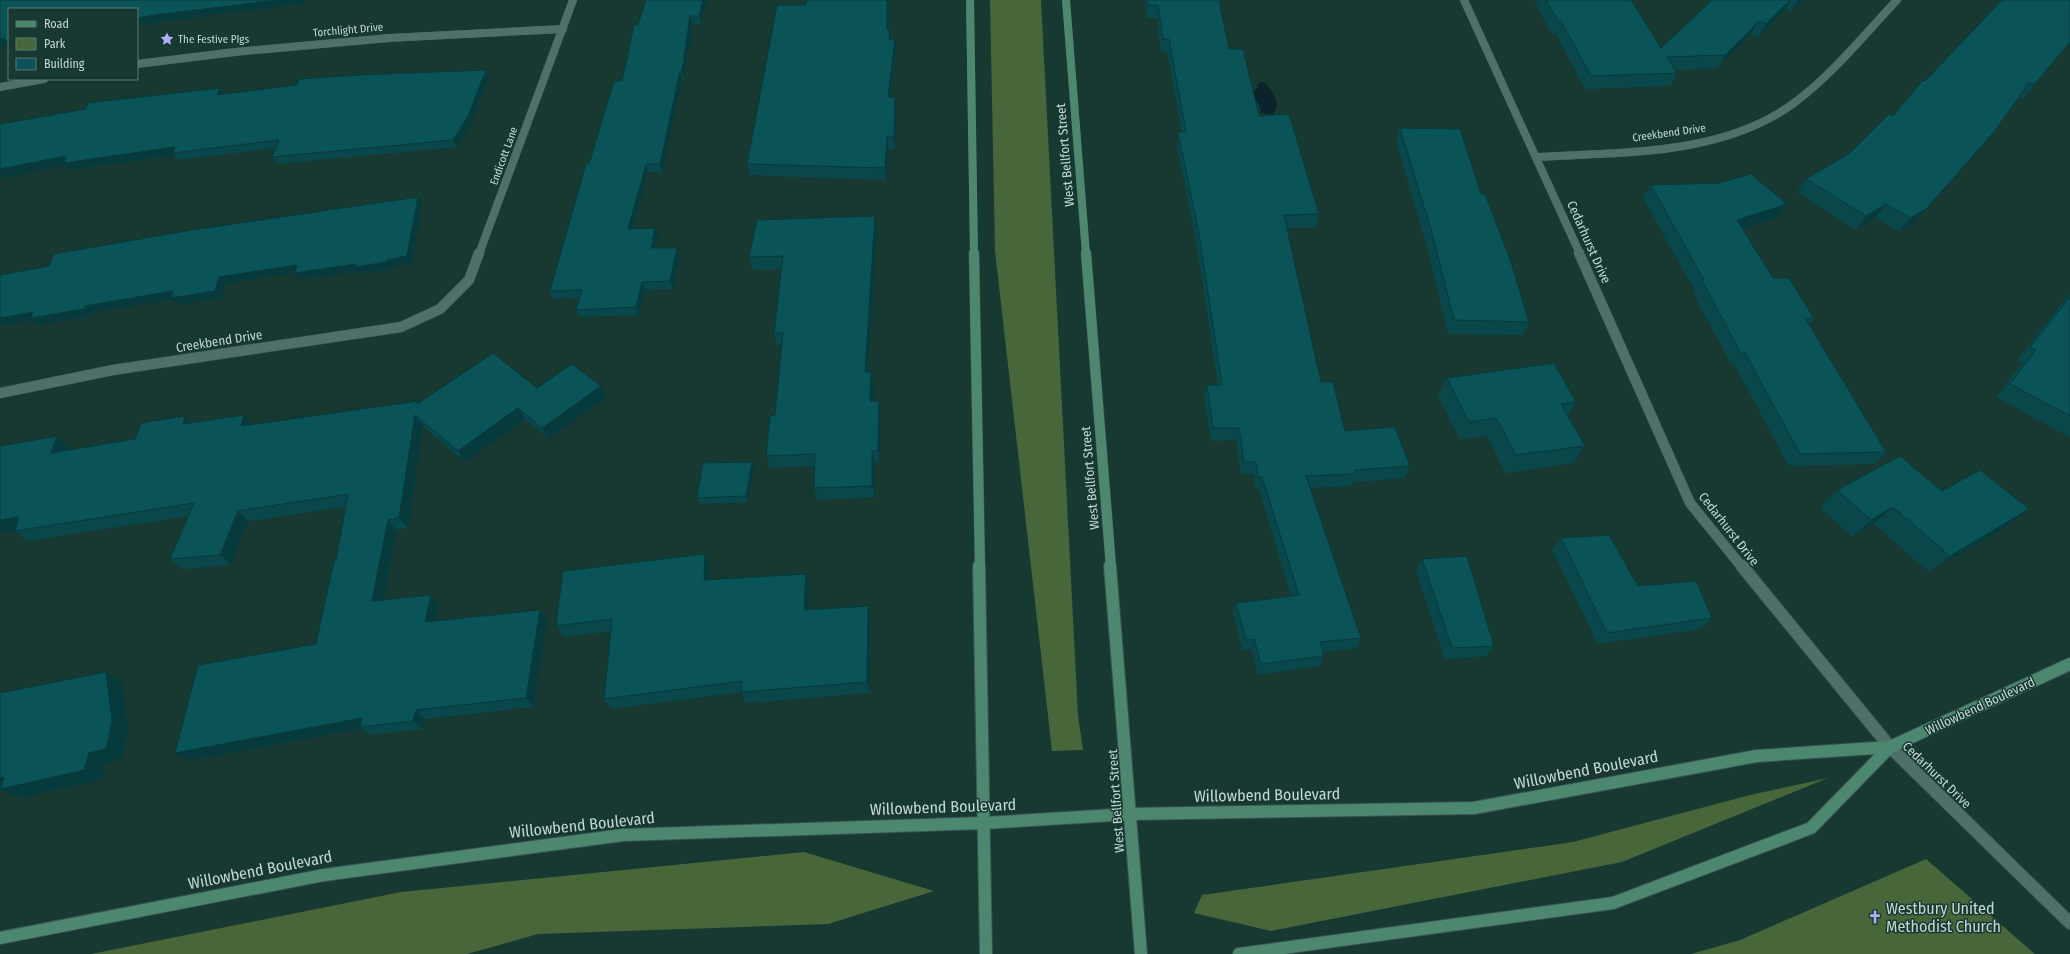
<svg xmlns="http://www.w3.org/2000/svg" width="2070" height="954" viewBox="0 0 2070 954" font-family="'Fira Sans Condensed',sans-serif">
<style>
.green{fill:#47663a}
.water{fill:#0b232a}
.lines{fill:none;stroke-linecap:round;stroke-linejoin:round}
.minor-far2-casing{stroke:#37544e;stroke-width:8}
.minor-far1-casing{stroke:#37544e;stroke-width:11}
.minor-casing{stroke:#37544e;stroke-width:14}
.secondary-far2-casing{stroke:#37544e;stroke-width:8}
.secondary-far1-casing{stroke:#37544e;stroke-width:11}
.secondary-casing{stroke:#37544e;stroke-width:14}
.minor-far2{stroke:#4e7068;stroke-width:8}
.minor-far1{stroke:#4e7068;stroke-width:10}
.minor{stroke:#4e7068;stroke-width:12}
.secondary-far2{stroke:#4d8770;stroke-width:8}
.secondary-far1{stroke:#4d8770;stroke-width:10}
.secondary{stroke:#4d8770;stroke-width:12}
.wall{fill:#09474a}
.shaded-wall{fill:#073a3c}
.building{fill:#0a5356;stroke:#073a3c}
.labels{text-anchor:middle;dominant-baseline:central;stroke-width:3;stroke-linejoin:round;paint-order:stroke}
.far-street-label{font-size:11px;fill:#c5d8d3;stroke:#173932}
.far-poi-label{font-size:11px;fill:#c5d8d3;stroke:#173932;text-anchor:start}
.street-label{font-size:13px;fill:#c5d8d3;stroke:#173932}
.near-street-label{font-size:16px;fill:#c5d8d3;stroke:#173932}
.near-poi-label{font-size:16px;fill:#c5d8d3;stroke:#173932;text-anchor:start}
</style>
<rect width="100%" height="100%" fill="#173932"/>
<g class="green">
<polygon points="990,0 1041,0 1078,715 1083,750 1052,751 995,251"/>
<polygon points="1828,778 1622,862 1271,931 1194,913 1202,895 1573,842 1750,795"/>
<polygon points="804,852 934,891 828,924 538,934 467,954 91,954 401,892"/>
<polygon points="1926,859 2035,954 1691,954 1740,940"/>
</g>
<path class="water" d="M 1260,82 L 1264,82 C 1274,91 1281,104 1273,115 L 1261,113 L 1259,104 L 1251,94 L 1258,88 L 1257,85 Z"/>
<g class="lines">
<g class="minor-far2-casing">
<g id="minor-far2">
<polyline points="1464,0 1580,254"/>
<polyline points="137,64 235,52 389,38 563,29"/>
<polyline points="0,87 44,79"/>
<path d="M 1537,157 C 1622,152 1722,156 1794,103 C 1833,74 1864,35 1897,0"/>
<polyline points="479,254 573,0"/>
</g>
</g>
<g class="minor-far1-casing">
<g id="minor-far1">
<polyline points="1579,253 1690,503 1742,567"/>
<polyline points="0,393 113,370 401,327 440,309 469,280 479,253"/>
</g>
</g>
<g class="minor-casing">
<polyline id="minor" points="1742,566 1890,747 2070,923"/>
</g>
<g class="secondary-far2-casing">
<g id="secondary-far2">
<polyline points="970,0 974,254"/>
<polyline points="1066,0 1086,254"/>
</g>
</g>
<g class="secondary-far1-casing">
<g id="secondary-far1">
<polyline points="974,253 980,567"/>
<polyline points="1086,253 1111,567"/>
</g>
</g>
<g class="secondary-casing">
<g id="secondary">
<polyline points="979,566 986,954"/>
<polyline points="1110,566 1141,954"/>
<polyline points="0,938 324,875 623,835 984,823 1130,814 1474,808 1757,756 1890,747 2070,664"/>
<polyline points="1239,954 1613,903 1811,828 1890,747"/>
</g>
</g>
<use href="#minor-far2" class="minor-far2"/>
<use href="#minor-far1" class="minor-far1"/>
<use href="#minor" class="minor"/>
<use href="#secondary-far2" class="secondary-far2"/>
<use href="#secondary-far1" class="secondary-far1"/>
<use href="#secondary" class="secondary"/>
</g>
<g class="wall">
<polygon points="707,0 701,24 693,24 684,79 682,79 662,173 648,172 633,229 658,236 655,248 677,248 680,256 673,289 645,290 639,315 580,317 576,310 579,298 554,299 550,291 589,164 622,81 638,24"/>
<polygon points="889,0 888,30 891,39 895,39 896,51 891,97 896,109 895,149 888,149 886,180 750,175 747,164 806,5"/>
<polygon points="1145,0 1219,0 1229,49 1259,116 1319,214 1316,228 1287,228 1321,382 1345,431 1410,466 1404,478 1353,482 1351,486 1310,488 1361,638 1356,648 1323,652 1324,656 1320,666 1258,675 1251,649 1243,651 1233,614 1236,603 1291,596 1259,489 1255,489 1253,474 1241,474 1236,440 1211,441 1204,398 1207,385 1218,385 1197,247 1177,146 1178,132 1182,132 1167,52 1161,52 1157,18 1147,18"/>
<polygon points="1534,0 1631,0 1661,48 1712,0 1803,0 1791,12 1786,9 1758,37 1751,34 1718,68 1674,70 1677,73 1670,86 1585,89 1556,34 1552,34"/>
<polygon points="2070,43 2023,99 2019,97 1994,132 1983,146 1914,223 1899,232 1876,217 1856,230 1797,192 1806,179 1850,153 1893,116"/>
<polygon points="486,70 489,78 471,123 457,147 277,164 272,157 276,148 178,160 174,155 70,170 66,165 0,178 0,124 220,88 224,94"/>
<polygon points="1400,128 1481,194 1529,322 1523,335 1448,334 1427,247 1396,142"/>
<polygon points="1651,185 1787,204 1778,217 1743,228 1773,278 1814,318 1809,324 1886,452 1874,464 1789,466 1735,366 1732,366 1693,293 1695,291 1643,198"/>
<polygon points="875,216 877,229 868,372 871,372 874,384 873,401 881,413 880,463 875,463 875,497 817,500 814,488 814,466 770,468 766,456 775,415 782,345 777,346 774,333 782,269 752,270 749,257"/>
<polygon points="2070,294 2070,437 1996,397 2022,363 2016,361 2066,298"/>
<polygon points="1447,378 1576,402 1568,416 1585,446 1573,463 1505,473 1487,436 1460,440 1438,396"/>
<polygon points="601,386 606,397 549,439 525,419 465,462 423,426 408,528 396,530 384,600 439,604 436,621 540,610 547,619 534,707 425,719 423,729 370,735 362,728 188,761 316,644 336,560 345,507 248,521 231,565 182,569 170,559 189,516 28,541 15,531 57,436 69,447 68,450 135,439 191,422 253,425 419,403 537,388"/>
<polygon points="754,468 748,502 700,504 697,498"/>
<polygon points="1837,490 1942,491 2007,526 1929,572 1874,524 1852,537 1820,507"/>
<polygon points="1561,538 1638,586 1712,618 1701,629 1598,644 1552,550"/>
<polygon points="1422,559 1494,646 1486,656 1445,659 1416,571"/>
<polygon points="710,566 710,580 806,574 809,585 808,610 868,606 870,617 870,693 746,703 741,692 612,709 604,699 611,631 564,637 556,626"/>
</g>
<g class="shaded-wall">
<polygon points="279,0 305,0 303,4 160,22 137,26 137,18 155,15"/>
<polygon points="703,0 707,0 701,24 699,16"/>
<polygon points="887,0 889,0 888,42 887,30"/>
<polygon points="1790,0 1791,0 1786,9 1758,37 1766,24"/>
<polygon points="1798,0 1803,0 1791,12"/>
<polygon points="690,16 693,24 684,79 682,71"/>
<polygon points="1759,21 1751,34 1718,68 1725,55"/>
<polygon points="890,30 891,42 889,40"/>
<polygon points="5,38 9,40 9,46 8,46 0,47 0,39"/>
<polygon points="895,39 896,51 889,109 888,97"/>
<polygon points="486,70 489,78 471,123 457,147 453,140"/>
<polygon points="680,71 682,79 662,173 660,164"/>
<polygon points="220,88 225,95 217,95"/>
<polygon points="895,97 896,109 895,149 894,137"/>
<polygon points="1994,132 1983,146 1914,223 1899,232 1910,218"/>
<polygon points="887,137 888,149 886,180 885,168"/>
<polygon points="175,147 173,153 174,155 70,170 66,165 0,178 0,169 66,156"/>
<polygon points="646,164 648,172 631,237 628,229"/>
<polygon points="418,197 422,204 412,263 391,267 391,269 360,274 358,271 300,280 296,273 225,284 221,298 177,305 172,299 92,313 91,316 38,325 33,320 0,326 0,318 33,312 85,306 219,277 297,265 387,260"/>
<polygon points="1787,204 1778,217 1729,233 1737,220"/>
<polygon points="1886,204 1876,217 1856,230 1866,216"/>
<polygon points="875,216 877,229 867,385 865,372"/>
<polygon points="655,228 658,236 654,256 651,248"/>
<polygon points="677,248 680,256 673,289 670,281"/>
<polygon points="642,282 645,290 639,315 636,307"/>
<polygon points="871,372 874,384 873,413 870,401"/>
<polygon points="601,386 606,397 549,439 542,428"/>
<polygon points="879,401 881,413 880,463 878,451"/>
<polygon points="518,408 525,419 465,462 458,451"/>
<polygon points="244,415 254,426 241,426"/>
<polygon points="415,415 423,426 408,528 399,518"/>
<polygon points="185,416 196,427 183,424"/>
<polygon points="57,436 69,447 63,463 51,453"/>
<polygon points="872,451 875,463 875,497 872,486"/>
<polygon points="752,462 754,468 748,502 746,496"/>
<polygon points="1893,507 1874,524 1852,537 1871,520"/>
<polygon points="2029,509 2007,526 1929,572 1950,556"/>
<polygon points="238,511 248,521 231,565 220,555"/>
<polygon points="19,517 33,527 0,533 0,520"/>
<polygon points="388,520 396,530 382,611 372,601"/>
<polygon points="705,554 710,566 709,592 704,580"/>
<polygon points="806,574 809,585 808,621 804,610"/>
<polygon points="431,595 439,604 433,631 425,622"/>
<polygon points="868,606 870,617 870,693 867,682"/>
<polygon points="540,610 547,619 534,707 526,698"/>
<polygon points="106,672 122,682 128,731 122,759 105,763 101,780 19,798 4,791 0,791 0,778"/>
<polygon points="416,710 425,719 423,729 413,721"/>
<polygon points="362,718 360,727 362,728 188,761 175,753"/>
</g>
<g class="building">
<polygon points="0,0 279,0 155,15 137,18 137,9 9,9 9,40 4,41 5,38 0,39"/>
<polygon points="646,0 703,0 699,16 690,16 682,71 680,71 660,164 646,164 628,229 655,228 651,248 677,248 670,281 642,282 636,307 576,310 582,290 550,291 586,164 589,164 614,81 622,81 634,25 638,24"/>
<polygon points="807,0 887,0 887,30 890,30 889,40 895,39 888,97 895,97 894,137 887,137 885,168 747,164 777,5 806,5"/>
<polygon points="1147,0 1219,0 1229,49 1243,49 1259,116 1289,114 1319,214 1284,215 1321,382 1333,382 1345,431 1395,427 1410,466 1355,470 1356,474 1306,476 1361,638 1320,642 1324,656 1261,664 1254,639 1246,640 1236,603 1299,595 1262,477 1258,477 1256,462 1244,462 1239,428 1213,428 1207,385 1222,385 1199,234 1178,132 1186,132 1169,39 1163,39 1158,5 1148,5"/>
<polygon points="1546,0 1631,0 1661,48 1712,0 1790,0 1766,24 1759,21 1725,55 1667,57 1677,73 1591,76 1561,21 1558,21"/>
<polygon points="2002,0 2070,0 2070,42 2034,85 2029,83 1994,132 1926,209 1910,218 1886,204 1866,216 1806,179 1850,153 1889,114 1893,116 1923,80 1925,81"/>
<polygon points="486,70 468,116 453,140 272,157 279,140 173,153 175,147 64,163 66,156 0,169 0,124 86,109 88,103 220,88 217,95 297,85 299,79 360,75"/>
<polygon points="1400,128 1460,129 1481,194 1485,194 1510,259 1529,322 1454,320 1432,233"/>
<polygon points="1751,174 1787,204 1737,220 1773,278 1789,278 1814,318 1805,318 1886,452 1800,454 1745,353 1741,354 1702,280 1704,280 1651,185 1719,183"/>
<polygon points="418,197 407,256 387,260 386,262 356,267 356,264 295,273 297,265 219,277 215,291 171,298 173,291 85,306 85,309 31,318 33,312 0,318 0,275 49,266 54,254 192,230"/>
<polygon points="875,216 865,372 871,372 870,401 879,401 878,451 872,451 872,486 814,488 815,454 766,456 770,416 775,415 783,333 774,333 783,256 749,257 757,220"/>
<polygon points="2070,297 2070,416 2010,384 2036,350 2030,347"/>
<polygon points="493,353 537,388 572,364 601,386 542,428 518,408 458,451 415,415 399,518 388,520 372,601 431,595 425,622 540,610 526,698 416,710 413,721 360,727 362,718 175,753 198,665 316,644 334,561 336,560 348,494 238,511 220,555 170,559 194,503 15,531 19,517 0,520 0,447 1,446 57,436 51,453 135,439 141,423 185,416 183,424 244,415 241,426 418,401 417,404"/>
<polygon points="1554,363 1576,402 1561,404 1585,446 1516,455 1496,418 1469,422 1447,378"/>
<polygon points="1900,456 1942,491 1980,470 2029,509 1950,556 1893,507 1871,520 1837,490"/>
<polygon points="752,462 746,496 697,498 703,463"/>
<polygon points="1609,535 1638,586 1696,581 1712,618 1607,633 1561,538"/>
<polygon points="705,554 704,580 806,574 804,610 868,606 867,682 741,692 742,681 604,699 612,619 556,626 563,571"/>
<polygon points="1467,556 1494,646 1452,648 1422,559"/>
<polygon points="106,672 112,721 106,749 89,753 84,770 1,789 4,777 0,778 0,693"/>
</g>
<defs>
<g id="sight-bare" transform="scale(1.08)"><path d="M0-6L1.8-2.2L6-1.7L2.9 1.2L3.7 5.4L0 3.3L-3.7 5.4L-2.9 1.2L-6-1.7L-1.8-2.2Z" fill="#adaffb" stroke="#173932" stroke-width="2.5" paint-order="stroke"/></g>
<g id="church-bare" transform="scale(1.08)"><path d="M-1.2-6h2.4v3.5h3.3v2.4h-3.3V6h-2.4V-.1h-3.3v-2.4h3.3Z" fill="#adaffb" stroke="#173932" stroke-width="2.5" paint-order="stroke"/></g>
</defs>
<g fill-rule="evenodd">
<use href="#sight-bare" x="167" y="39"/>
<use href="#church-bare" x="1875" y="917"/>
</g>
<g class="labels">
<g class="far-street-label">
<text transform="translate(348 30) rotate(-5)">Torchlight Drive</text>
<text transform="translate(1669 133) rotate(-8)">Creekbend Drive</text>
<text transform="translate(504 156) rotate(-70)">Endicott Lane</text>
</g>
<g class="far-poi-label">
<text x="178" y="39">The Festive PIgs</text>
</g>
<g class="street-label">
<text transform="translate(1065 155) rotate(-95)">West Bellfort Street</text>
<text transform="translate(1589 242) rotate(66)">Cedarhurst Drive</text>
<text transform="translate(219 341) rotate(-9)">Creekbend Drive</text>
<text transform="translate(1090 478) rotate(-95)">West Bellfort Street</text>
<text transform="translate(1729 529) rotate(52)">Cedarhurst Drive</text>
<text transform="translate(1980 706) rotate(-25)">Willowbend Boulevard</text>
<text transform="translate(1937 775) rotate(44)">Cedarhurst Drive</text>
<text transform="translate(1116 801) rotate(-94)">West Bellfort Street</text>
</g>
<g class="near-street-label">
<text transform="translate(1586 770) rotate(-11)">Willowbend Boulevard</text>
<text transform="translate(1267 795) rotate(-1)">Willowbend Boulevard</text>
<text transform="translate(943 807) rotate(-2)">Willowbend Boulevard</text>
<text transform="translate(582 825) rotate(-6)">Willowbend Boulevard</text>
<text transform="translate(260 870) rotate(-11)">Willowbend Boulevard</text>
</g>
<g class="near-poi-label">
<text x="1886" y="908">Westbury United<tspan x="1886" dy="18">Methodist Church</tspan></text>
</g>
</g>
<rect x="8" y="8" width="130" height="72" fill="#173932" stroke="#5d7972"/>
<rect x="16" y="21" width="20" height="6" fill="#4d8770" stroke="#5d7972"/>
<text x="44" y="28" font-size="12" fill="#c5d8d3">Road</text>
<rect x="16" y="38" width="20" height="12" fill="#47663a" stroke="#5d7972"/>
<text x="44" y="48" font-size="12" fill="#c5d8d3">Park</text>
<rect x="16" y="58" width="20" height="12" fill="#0a5356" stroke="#5d7972"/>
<text x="44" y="68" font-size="12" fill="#c5d8d3">Building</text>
</svg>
